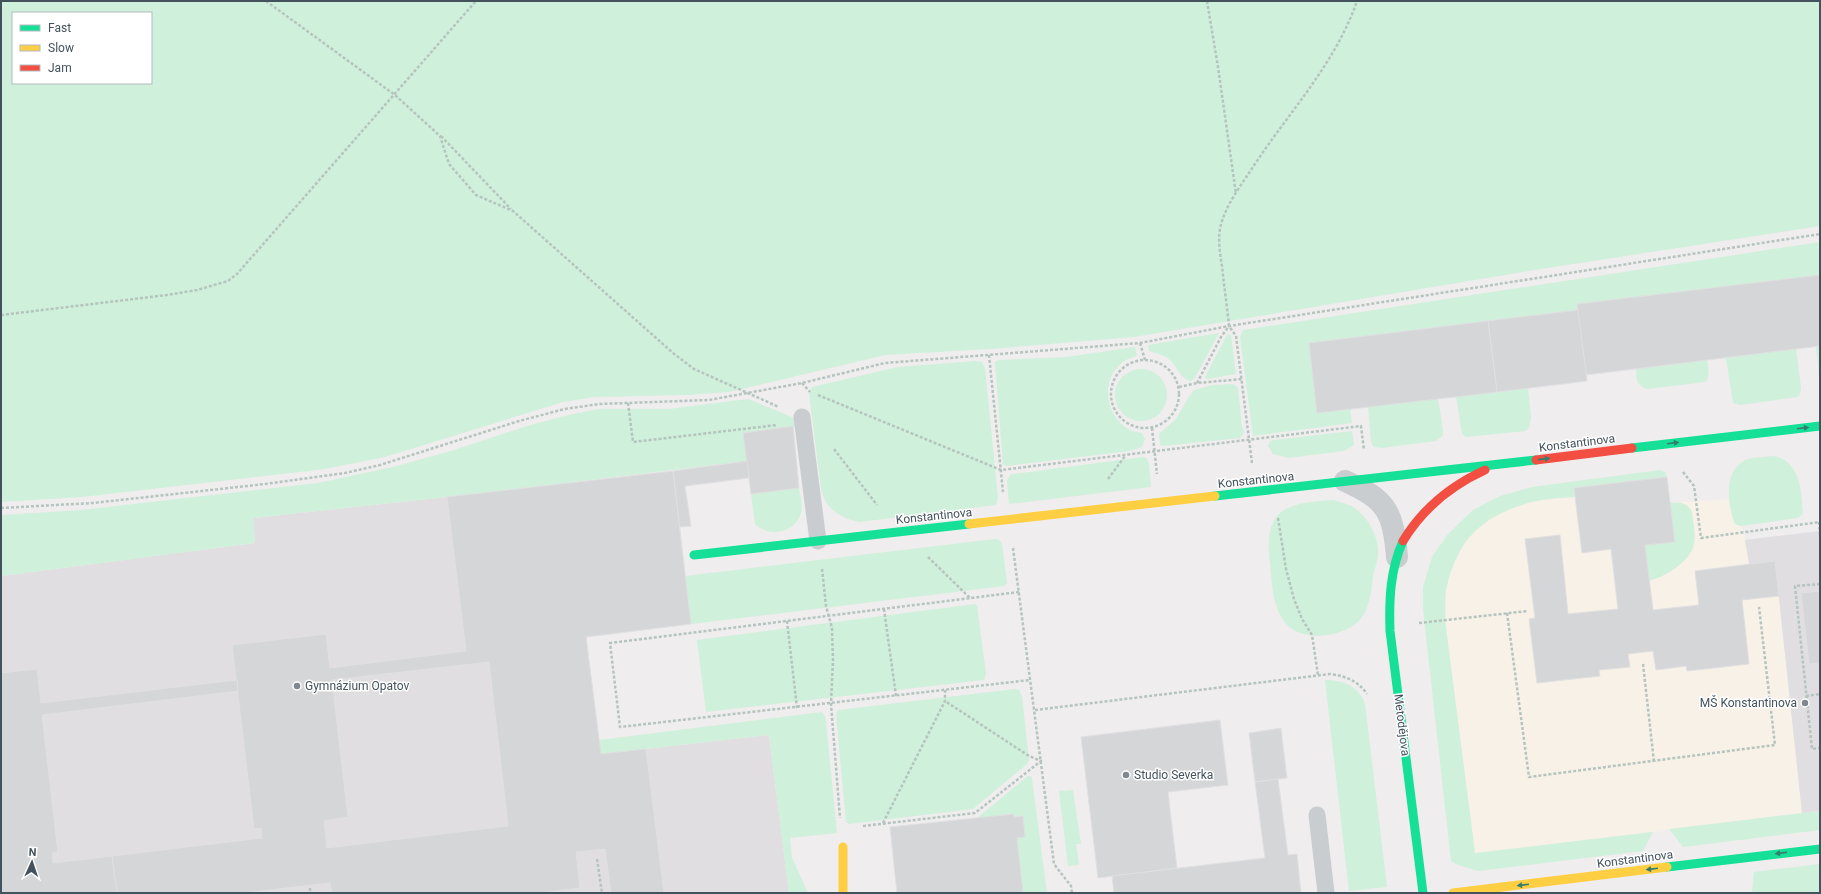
<svg xmlns="http://www.w3.org/2000/svg" width="1821" height="894" viewBox="0 0 1821 894" font-family="Roboto,sans-serif">
<style>
.commercial{fill:#f7f1e8}
.education{fill:#e0dee0}
.green{fill:#cff0da;fill-rule:evenodd}
.building{fill:#d5d6d8;stroke:#e0dfe1;fill-rule:evenodd}
.lines{fill:none;stroke-linecap:round;stroke-linejoin:round}
.path{stroke:#b5c4be;stroke-width:2.5;stroke-dasharray:3 2;stroke-linecap:butt}
.lane{stroke:#c9cdcf;stroke-width:17}
.street{stroke:#c9cdcf;stroke-width:22}
.fast{stroke:#16e098;stroke-width:9}
.slow{stroke:#ffcf43;stroke-width:9}
.jam{stroke:#f24e42;stroke-width:9}
.oneway{fill:#367d6e}
.poi-dot{fill:#7f888f;stroke:#fff;stroke-width:1.5}
.labels{text-anchor:middle;dominant-baseline:central;stroke-width:3;stroke-linejoin:round;paint-order:stroke}
.street-label{font-size:12px;fill:#43525c;stroke:#fff}
.poi-label{font-size:12px;fill:#43525c;stroke:#fff;text-anchor:start}
</style>
<rect width="100%" height="100%" fill="#efedee"/>
<polygon class="commercial" points="1667,477 1671,503 1730,499 1735,523 1741,526 1745,540 1749,564 1775,561 1802,813 1475,854 1445,620 1446,587 1454,565 1465,541 1485,522 1509,509 1533,501 1574,497 1574,488"/>
<g class="education">
<polygon points="673,471 691,624 586,637 601,754 769,735 789,893 1,893 1,576 255,543 253,518 447,497"/>
<polygon points="1820,531 1820,811 1802,813 1775,561 1749,564 1745,540"/>
</g>
<g class="green">
<path d="M 1,1 L 1820,1 L 1820,226 L 1541,269 L 1134,337 L 990,349 L 885,355 L 729,392 L 687,395 L 594,397 L 563,402 L 385,457 L 325,469 L 82,497 L 1,502 ZM 13,13 L 151,13 L 151,83 L 13,83 Z"/>
<polygon points="1820,242 1820,275 1578,304 1578,310 1317,413 1350,409 1352,423 1253,436 1240,337 1243,330"/>
<path d="M 1219,333 L 1195,378 L 1191,381 C 1180,379 1177,366 1170,360 C 1164,354 1156,354 1149,351 L 1148,345 Z"/>
<polygon points="1228,333 1231,336 1236,374 1207,379 1205,378 1206,375"/>
<polygon points="1820,346 1820,383 1816,347"/>
<path d="M 1135,347 L 1137,356 C 1134,357 1129,358 1126,360 C 1099,376 1104,417 1130,430 C 1134,432 1139,432 1142,433 L 1145,439 L 1142,447 L 1130,451 L 1006,466 L 1003,464 L 995,362 L 999,360 L 1067,357 Z"/>
<polygon points="1796,349 1801,388 1800,394 1797,397 1740,405 1733,403 1726,358"/>
<path d="M 1707,360 C 1708,368 1711,376 1705,382 L 1647,389 C 1635,385 1637,379 1636,369 Z"/>
<path d="M 976,361 L 982,362 L 985,368 L 998,498 L 996,505 L 859,522 C 840,518 825,509 821,488 L 809,393 L 812,387 L 898,367 Z"/>
<circle cx="1141" cy="395" r="26"/>
<polygon points="1232,384 1235,385 1238,388 1242,427 1244,432 1240,438 1163,446 1160,445 1159,434 1176,419 1190,395 1194,390 1213,385"/>
<polygon points="1528,388 1531,417 1529,428 1525,431 1466,437 1462,434 1456,396"/>
<polygon points="748,399 794,418 795,426 744,433 747,461 447,497 253,518 255,543 1,576 1,515 81,510 318,483 397,466 454,450 527,426 568,415 599,409 669,409"/>
<polygon points="1438,399 1443,430 1443,435 1436,441 1382,448 1374,447 1371,442 1368,407"/>
<polygon points="1352,431 1354,445 1344,451 1288,458 1273,454 1268,446 1270,441 1274,440"/>
<path d="M 1774,456 C 1801,462 1801,491 1803,514 L 1798,518 L 1741,526 L 1735,524 C 1727,504 1723,468 1748,459 C 1756,457 1766,457 1774,456 Z"/>
<polygon points="1143,457 1146,458 1149,463 1151,487 1009,504 1007,481 1010,475 1014,474"/>
<path d="M 1660,470 L 1665,472 L 1667,477 L 1574,488 L 1575,497 C 1561,498 1546,498 1532,502 C 1486,514 1457,538 1447,586 C 1444,597 1446,609 1445,620 L 1475,853 L 1653,832 L 1643,851 L 1478,871 L 1458,865 L 1451,861 L 1423,609 L 1423,587 L 1432,557 L 1448,534 L 1473,510 L 1500,496 L 1532,487 Z"/>
<path d="M 799,488 C 800,495 803,505 801,513 C 795,533 769,538 755,524 L 751,494 Z"/>
<path d="M 1333,500 C 1339,502 1347,504 1353,507 C 1368,516 1380,539 1378,556 C 1377,563 1374,570 1373,577 C 1371,591 1370,605 1362,617 C 1347,638 1299,644 1284,621 C 1272,604 1272,583 1270,563 C 1263,509 1285,503 1333,500 Z"/>
<path d="M 1670,503 C 1680,502 1688,503 1692,512 C 1693,522 1696,534 1694,544 C 1691,561 1665,577 1649,581 L 1645,545 L 1675,541 Z"/>
<polygon points="995,539 999,540 1002,544 1007,583 1004,586 691,624 685,576"/>
<polygon points="975,604 977,606 986,674 984,680 706,712 697,640"/>
<path d="M 1325,680 C 1343,680 1359,686 1365,704 L 1387,887 L 1349,891 Z"/>
<polygon points="1015,689 1019,690 1022,696 1029,761 1027,764 973,809 849,824 846,822 836,714 838,710"/>
<polygon points="822,712 825,716 826,722 837,833 790,838 792,858 808,893 789,893 769,735 601,754 599,740"/>
<polygon points="1028,776 1032,777 1032,779 1047,893 1023,893 1014,814 977,818"/>
<polygon points="1073,790 1081,844 1076,844 1079,865 1068,866 1059,791"/>
<polygon points="1820,811 1820,830 1683,847 1669,829"/>
<polygon points="1820,864 1820,893 1752,893 1754,872"/>
</g>
<g class="building">
<polygon points="1820,275 1820,346 1586,375 1577,304"/>
<polygon points="1578,310 1587,381 1497,392 1488,321"/>
<polygon points="1488,321 1497,392 1317,413 1309,343"/>
<polygon points="793,426 799,488 751,494 743,433"/>
<polygon points="747,461 749,478 685,486 691,526 679,527 673,471"/>
<path d="M 673,471 L 691,624 L 586,637 L 601,754 L 646,749 L 664,893 L 611,893 L 605,849 L 576,852 L 580,888 L 539,893 L 332,893 L 330,883 L 243,893 L 117,893 L 112,856 L 262,838 L 261,828 L 254,829 L 232,645 L 326,634 L 330,668 L 466,651 L 447,497 ZM 489,662 L 508,826 L 327,848 L 324,821 L 348,817 L 332,680 Z"/>
<polygon points="1667,477 1675,542 1645,545 1653,610 1699,605 1695,571 1775,561 1779,596 1742,600 1749,664 1687,671 1686,666 1656,670 1653,651 1628,654 1630,667 1599,670 1600,676 1537,683 1529,619 1535,618 1525,539 1560,535 1568,614 1618,609 1611,549 1582,553 1574,488"/>
<polygon points="1820,591 1820,663 1809,664 1801,593"/>
<polygon points="37,669 41,703 237,680 238,691 42,715 58,852 52,853 53,863 112,856 117,893 1,893 1,673"/>
<polygon points="1220,720 1228,785 1168,792 1177,868 1098,878 1081,737"/>
<polygon points="1281,728 1287,778 1255,782 1249,733"/>
<polygon points="1278,779 1288,855 1297,854 1301,893 1114,893 1112,876 1265,858 1255,782"/>
<polygon points="1014,814 1014,817 1023,816 1025,837 1017,838 1023,893 897,893 890,827"/>
</g>
<g class="lines">
<g class="path">
<polyline points="266,1 395,95 440,136 449,164 476,195 513,211 673,353 694,369 779,407"/>
<polyline points="1207,1 1218,67 1236,194"/>
<polyline points="441,136 511,209"/>
<polyline points="1,315 167,295 197,290 228,281 237,274 476,1"/>
<polyline points="1140,343 1145,360"/>
<polyline points="989,355 1003,492"/>
<circle cx="1145" cy="394" r="34"/>
<polyline points="802,383 810,392"/>
<polyline points="1197,383 1221,337 1229,326"/>
<polyline points="1179,387 1197,383 1242,379"/>
<polyline points="818,395 1001,470 1361,426 1364,450"/>
<polyline points="628,403 633,442 777,425"/>
<polyline points="1152,428 1157,474"/>
<polyline points="834,449 877,505"/>
<path d="M 1252,463 L 1236,336 L 1229,326 C 1227,306 1224,286 1222,266 C 1220,254 1218,241 1220,229 C 1224,208 1239,188 1251,170 C 1287,114 1335,65 1357,1"/>
<polyline points="1683,472 1694,486 1701,538 1820,522"/>
<polyline points="1108,479 1125,456"/>
<polyline points="1,508 93,503 265,484 345,473 380,465 519,421 565,409 599,404 709,400 802,383 885,363 1140,343 1229,326 1820,234"/>
<polyline points="1278,518 1286,569 1294,599 1302,619 1312,635 1318,675"/>
<polyline points="1819,522 1820,535"/>
<polyline points="1013,548 1054,864 1071,886 1072,893"/>
<polyline points="928,557 970,598"/>
<polyline points="822,569 826,606 832,628 833,660 831,704 840,818"/>
<polyline points="1820,584 1795,586 1812,749 1820,748"/>
<polyline points="1019,592 610,643 620,727 1030,680"/>
<polyline points="884,609 896,696"/>
<polyline points="1507,613 1529,777 1775,745 1759,607"/>
<polyline points="787,621 797,708"/>
<polyline points="1419,623 1528,611"/>
<polyline points="1643,664 1654,762"/>
<polyline points="1806,696 1820,694"/>
<path d="M 1035,710 L 1330,674 C 1346,676 1358,681 1367,694"/>
<polyline points="883,823 945,701 945,690"/>
<polyline points="863,826 975,813 1041,761 1029,756 945,701"/>
<polyline points="597,859 602,893"/>
<polyline points="310,888 310,893"/>
</g>
<g class="lane">
<polyline points="802,417 818,541"/>
<polyline points="1317,815 1326,893"/>
</g>
<path class="street" d="M 1345,481 C 1387,500 1393,511 1397,557"/>
<g class="fast">
<polyline points="1632,448 1820,426"/>
<polyline points="1215,496 1536,460"/>
<path d="M 1403,541 C 1390,570 1389,600 1390,631 L 1423,893"/>
<polyline points="694,555 969,524"/>
<polyline points="1667,867 1820,849"/>
</g>
<g class="slow">
<polyline points="969,524 1215,496"/>
<polyline points="843,847 843,893"/>
<polyline points="1453,893 1667,867"/>
</g>
<g class="jam">
<polyline points="1536,460 1632,448"/>
<path d="M 1403,541 C 1423,508 1450,486 1485,470"/>
</g>
</g>
<defs><path id="oneway-solid" d="M-6-.8H1V-3.2L6.5 0L1 3.2V.8H-6Z"/></defs>
<g class="oneway">
<use href="#oneway-solid" transform="translate(1803 428) rotate(-7)"/>
<use href="#oneway-solid" transform="translate(1673 443) rotate(-7)"/>
<use href="#oneway-solid" transform="translate(1544 459) rotate(-6)"/>
<use href="#oneway-solid" transform="translate(1781 853) rotate(173)"/>
<use href="#oneway-solid" transform="translate(1652 869) rotate(173)"/>
<use href="#oneway-solid" transform="translate(1523 885) rotate(173)"/>
</g>
<g class="poi-dot">
<circle cx="297" cy="686" r="4"/>
<circle cx="1805" cy="703" r="4"/>
<circle cx="1126" cy="775" r="4"/>
</g>
<g class="labels">
<g class="street-label">
<text transform="translate(1577 443) rotate(-7)">Konstantinova</text>
<text transform="translate(1256 480) rotate(-6)">Konstantinova</text>
<text transform="translate(934 516) rotate(-6)">Konstantinova</text>
<text transform="translate(1402 725) rotate(83)">Metodějova</text>
<text transform="translate(1635 859) rotate(-7)">Konstantinova</text>
</g>
<g class="poi-label">
<text x="305" y="686">Gymnázium Opatov</text>
<text x="1797" y="703" text-anchor="end">MŠ Konstantinova</text>
<text x="1134" y="775">Studio Severka</text>
</g>
</g>
<rect width="1821" height="894" fill="none" stroke="#43525c" stroke-width="4"/>
<rect x="12" y="12" width="140" height="72" fill="#ffffff" stroke="#b4babe"/>
<rect x="20" y="25" width="20" height="6" fill="#16e098" stroke="#b4babe"/>
<text x="48" y="32" font-size="12" fill="#43525c">Fast</text>
<rect x="20" y="45" width="20" height="6" fill="#ffcf43" stroke="#b4babe"/>
<text x="48" y="52" font-size="12" fill="#43525c">Slow</text>
<rect x="20" y="65" width="20" height="6" fill="#f24e42" stroke="#b4babe"/>
<text x="48" y="72" font-size="12" fill="#43525c">Jam</text>
<g transform="translate(32 862) rotate(3)" stroke="#ffffff" stroke-width="3" paint-order="stroke">
<path d="M0-3L7 15L0 10L-7 15Z" fill="#43525c"/>
<text y="-6" font-size="11" font-weight="bold" text-anchor="middle" fill="#43525c">N</text>
</g>
</svg>
